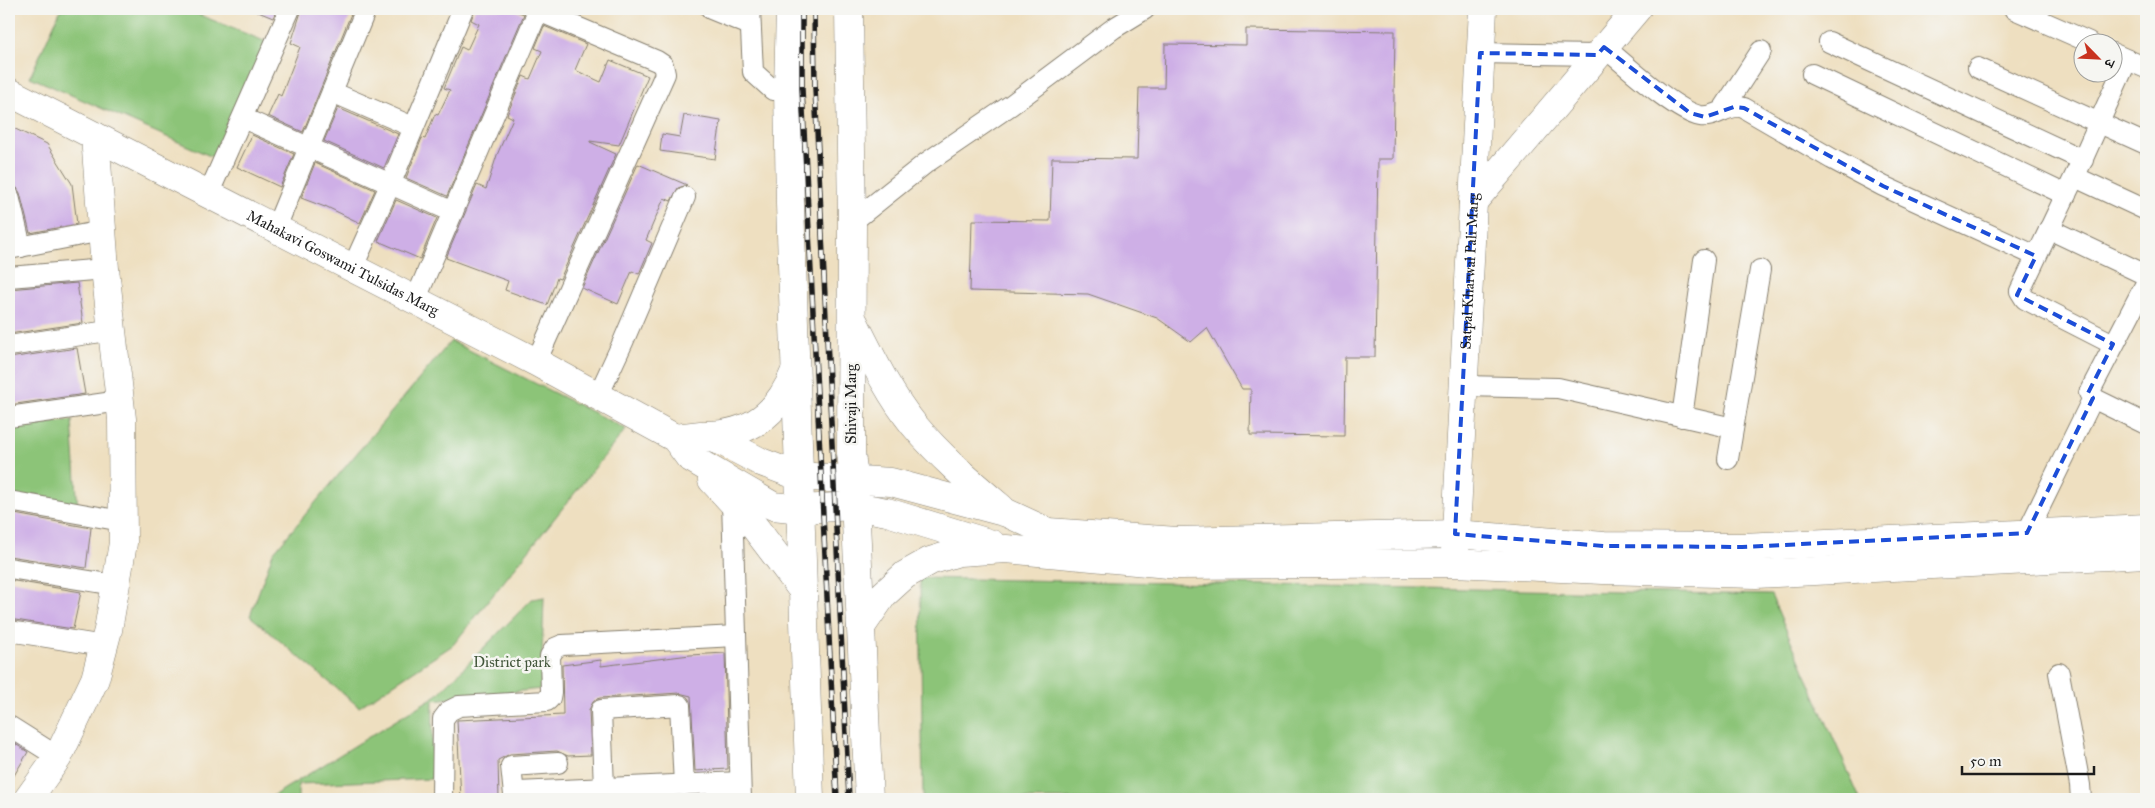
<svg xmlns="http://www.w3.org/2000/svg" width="2155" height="808" font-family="'IM FELL Great Primer','Noto Serif Devanagari',serif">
<rect width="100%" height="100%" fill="#f6f6f2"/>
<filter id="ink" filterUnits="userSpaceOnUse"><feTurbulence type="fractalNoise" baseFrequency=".02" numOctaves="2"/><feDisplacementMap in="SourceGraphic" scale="10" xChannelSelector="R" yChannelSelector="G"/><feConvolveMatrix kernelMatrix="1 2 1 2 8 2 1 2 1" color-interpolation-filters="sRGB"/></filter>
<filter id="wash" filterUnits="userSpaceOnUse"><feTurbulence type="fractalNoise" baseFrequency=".0096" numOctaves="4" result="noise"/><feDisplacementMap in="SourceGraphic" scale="20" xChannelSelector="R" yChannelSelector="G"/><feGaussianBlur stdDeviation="1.12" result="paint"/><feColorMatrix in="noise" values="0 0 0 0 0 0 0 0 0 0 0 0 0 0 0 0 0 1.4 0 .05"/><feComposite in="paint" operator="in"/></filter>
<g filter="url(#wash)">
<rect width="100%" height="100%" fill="#eedfc0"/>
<g fill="#8cc478" stroke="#54704a">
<polygon points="61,9 185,9 274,45 224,162 30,77"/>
<polygon points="451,341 626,429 453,645 359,707 250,616 273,553"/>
<polygon points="72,420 78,511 9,500 9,428"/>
<polygon points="920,578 1771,595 1860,799 923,799"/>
<polygon points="544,597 541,689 433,700 432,779 298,784 298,799 268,799 437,695 532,599"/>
</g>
<g id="blocks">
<g fill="#ceafe6">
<polygon points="251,9 277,9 273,18"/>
<polygon points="302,9 353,9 303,132 268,116 278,94 281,96 300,47 291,43"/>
<polygon points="475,9 511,9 524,14 447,196 406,178 422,138 425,139 435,114 438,115 450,90 444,88 461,47 467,50 479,24 471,20"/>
<polygon points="544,26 586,44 575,70 601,82 610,60 648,76 619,145 590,141 590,142 616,154 560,279 557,278 547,305 505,290 508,281 446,258 477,185 486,189 497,155 513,118 507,115 523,76 530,79 542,51 535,48"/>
<polygon points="1246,29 1395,31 1393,159 1378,159 1375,357 1345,357 1344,436 1250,435 1251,389 1242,389 1207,328 1191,342 1157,318 1088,294 970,291 972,220 1050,221 1052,158 1137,159 1139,88 1164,88 1165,44 1246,45"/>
<polygon points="338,108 398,134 384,168 324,141"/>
<polygon points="684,115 721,121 715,159 660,151 662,134 680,137"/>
<polygon points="9,126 47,144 72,184 77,224 30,233 20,193 17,188 9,184"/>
<polygon points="252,135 294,154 280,187 237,167"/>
<polygon points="315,163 375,190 360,223 325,206 325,207 301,198"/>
<polygon points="638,164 687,185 678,188 671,201 664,198 646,240 652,243 639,274 632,271 618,304 582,288"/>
<polygon points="396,200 437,218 420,259 378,241"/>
<polygon points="77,283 83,323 9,334 9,289"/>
<polygon points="77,348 85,394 9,405 9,358"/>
<polygon points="9,513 91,528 86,568 9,556"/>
<polygon points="9,580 81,592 73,629 9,619"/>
<polygon points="725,653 728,769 695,771 691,696 679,693 600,698 594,700 589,710 591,755 568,756 557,751 510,754 498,760 499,799 461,799 457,720 563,715 562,665 601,660 601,666 690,655"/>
<polygon points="9,740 28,752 9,784"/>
</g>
</g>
</g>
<g filter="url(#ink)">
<use href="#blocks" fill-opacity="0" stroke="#857e6e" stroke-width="1"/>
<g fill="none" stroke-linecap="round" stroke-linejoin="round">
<g stroke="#857e6e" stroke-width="22">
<g id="street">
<polyline points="534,9 657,61 663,65 665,74 536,362"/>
<polyline points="711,9 750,25"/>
<polyline points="750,9 753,72 773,90 788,89"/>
<polyline points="2014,9 2089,42"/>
<polyline points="1829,42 2083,160"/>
<path d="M1604,47C1626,65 1675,111 1700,116C1716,119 1729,102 1744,108L1832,159L1883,186L2036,256"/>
<polyline points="1480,53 1597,55"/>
<polyline points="2112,53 2146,68"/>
<polyline points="1978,68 2146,144"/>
<polyline points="1812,74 2066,195"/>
<polyline points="332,92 413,127"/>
<polyline points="1722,111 1761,51"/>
<polyline points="243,118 453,212"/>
<polyline points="2075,177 2146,210"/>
<polyline points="208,195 290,9"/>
<polyline points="9,196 21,247"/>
<polyline points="852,222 926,163 1011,105 1114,28 1145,9"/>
<polyline points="2049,229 2146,275"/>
<polyline points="275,230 366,9"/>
<polyline points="9,249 102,231"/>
<polyline points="352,269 390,185 463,9"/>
<polyline points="9,277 105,269"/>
<polyline points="2146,283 2089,393 2097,400 2146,424"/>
<polyline points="415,301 538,11"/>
<polyline points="2113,344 2025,299 2020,291 2080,165 2127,60"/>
<polyline points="9,346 114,330"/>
<polyline points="1463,386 1558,388 1733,428"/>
<polyline points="598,396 623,342 685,197"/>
<polyline points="9,417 120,401"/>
<polyline points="1682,417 1704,260"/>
<polyline points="1728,459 1760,270"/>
<polyline points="9,501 122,521"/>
<polyline points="732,502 741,799"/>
<polyline points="2027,533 2093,398"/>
<polyline points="9,568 115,585"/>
<polyline points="9,631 104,646"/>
<polyline points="2059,673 2080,785 2081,799"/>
<polyline points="9,726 58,757"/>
<polyline points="604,788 601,710 680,705 684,785"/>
<polyline points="514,795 511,766 558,763"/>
<polyline points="442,799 443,719 449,711 459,706 547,701 550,698 551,692 550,656 555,648 562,645 736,636"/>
<polyline points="514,799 514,794 518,792 740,782"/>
</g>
</g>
<g stroke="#857e6e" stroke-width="29">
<g id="secondary">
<polyline points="790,9 788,89 790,204 810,799"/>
<polyline points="849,9 852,222 851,453 854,479 869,799"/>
<path id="s1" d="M9,92L536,362L675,438L689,457L773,506L801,509L854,506L887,512L992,544"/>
<polyline points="1473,202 1637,9"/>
<path d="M854,322C872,358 889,394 914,425C940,456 970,482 1001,508"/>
<path d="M705,435C751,435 779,413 795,371"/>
<polyline points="675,438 701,435 723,442 761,462 798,476 891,482 1007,513 1048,532 1177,541 1455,534 1604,546 1742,547 2146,528"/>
<polyline points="712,480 750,521 803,591"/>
<path id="s2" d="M1455,552L1483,9"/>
<polyline points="861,627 883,595 905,575 930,561 959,552 1006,549 1179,565 1454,563 1603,570 1756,574 2146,554"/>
<polyline points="28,799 58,757 95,679 108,630 123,543 122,419 105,269 95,136"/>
</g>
</g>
<use href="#street" stroke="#fff" stroke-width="20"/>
<use href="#secondary" stroke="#fff" stroke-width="28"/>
<g stroke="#1c1c1c" stroke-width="5.5">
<g id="rail">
<polyline points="802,9 802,89 837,799"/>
<polyline points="814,9 815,88 849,799"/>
</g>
</g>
<use href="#rail" stroke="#f6f6f2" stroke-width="4" stroke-dasharray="11" stroke-linecap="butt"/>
</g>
</g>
<path fill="none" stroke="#1d4ed8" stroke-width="4" stroke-dasharray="10 6" stroke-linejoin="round" d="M1604,47L1690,113L1705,117L1734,107L1744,108L1883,186L2036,256L2017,295L2113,344L2088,393L2093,398L2027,533L1742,547L1604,546L1455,534L1480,53L1597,55Z"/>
<g text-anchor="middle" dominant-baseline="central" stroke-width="5" stroke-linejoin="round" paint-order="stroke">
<g font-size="15" fill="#1c1c1c" stroke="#f6f6f2">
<text stroke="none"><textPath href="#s1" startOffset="375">Mahakavi Goswami Tulsidas Marg</textPath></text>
<text stroke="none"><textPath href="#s2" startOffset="281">Satpal Kharwal Pali Marg</textPath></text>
<text transform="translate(851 404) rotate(-90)">Shivaji Marg</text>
</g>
<g font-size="15" fill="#43573c" stroke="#f6f6f2">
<text x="512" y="662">District park</text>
</g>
</g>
<rect width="2155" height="808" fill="none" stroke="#f6f6f2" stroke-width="30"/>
<g transform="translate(2098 58) rotate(114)"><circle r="24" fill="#f6f6f2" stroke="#9f9f9c"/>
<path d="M0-4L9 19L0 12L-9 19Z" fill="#c8321e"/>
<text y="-8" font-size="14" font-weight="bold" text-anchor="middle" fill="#1c1c1c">उ</text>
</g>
<path d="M1962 766v8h132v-8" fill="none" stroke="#1c1c1c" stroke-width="2.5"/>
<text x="1970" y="766" font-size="15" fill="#1c1c1c" stroke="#f6f6f2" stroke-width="4" paint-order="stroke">50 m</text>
</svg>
